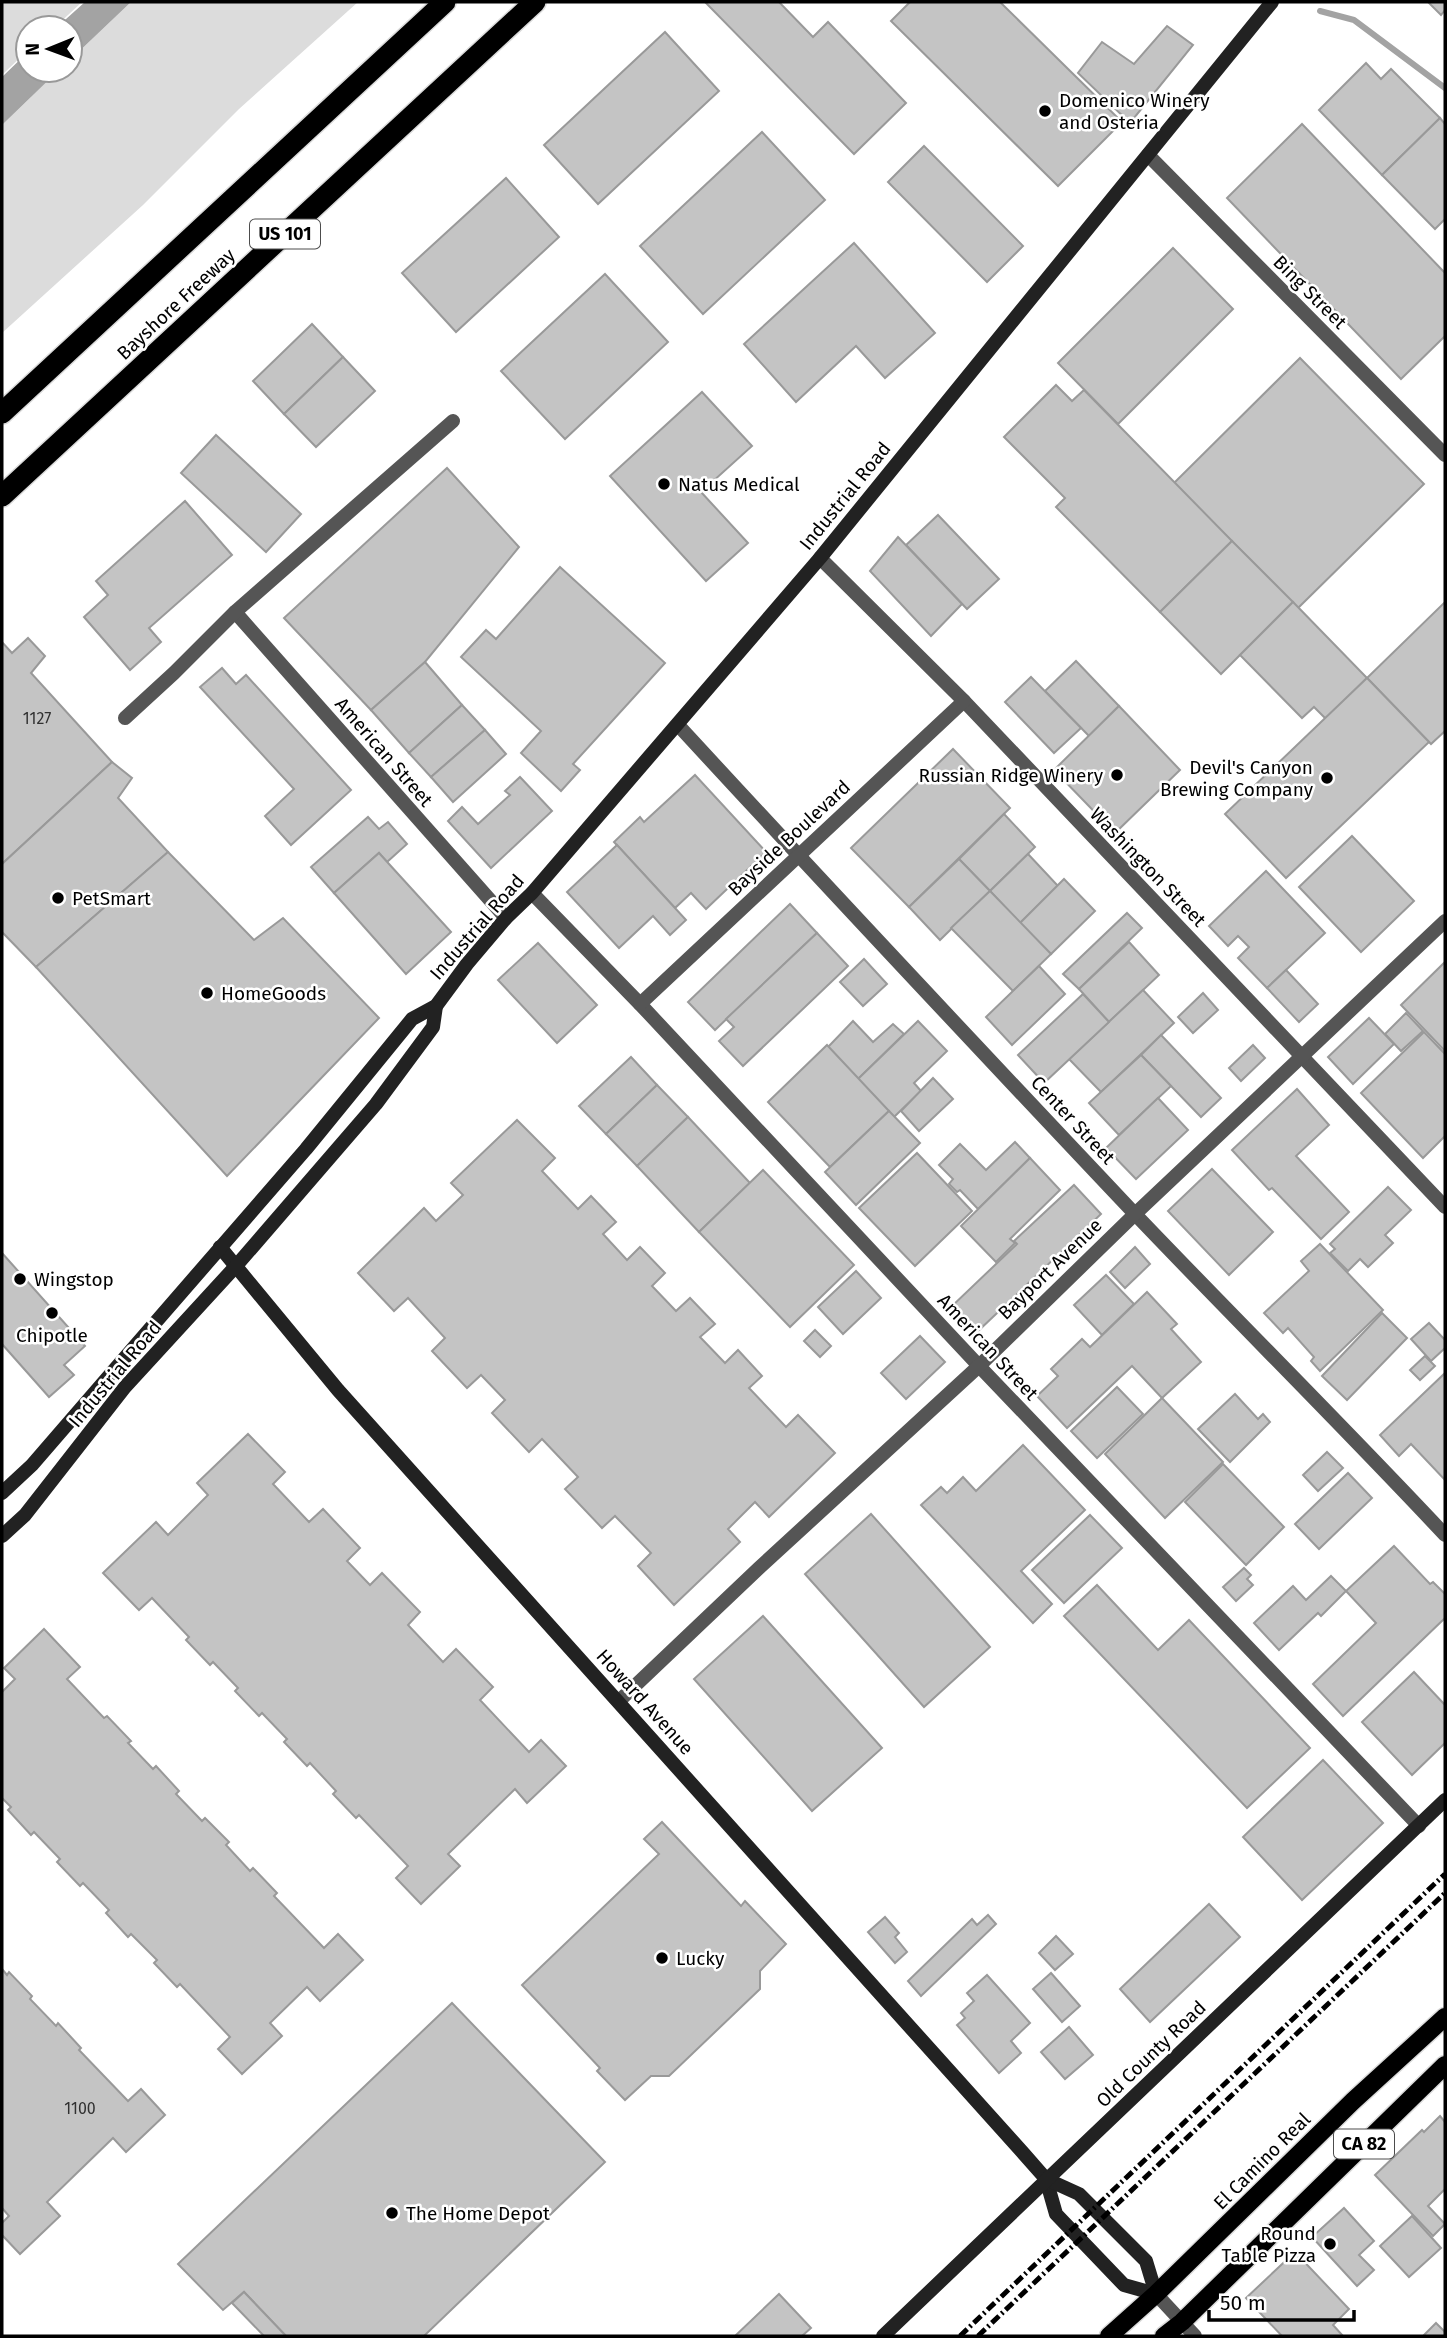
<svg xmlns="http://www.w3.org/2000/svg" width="1447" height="2338" font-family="'Fira Sans',sans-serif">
<rect width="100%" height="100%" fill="#fff"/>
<g fill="#dcdcdc">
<polygon points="2,2 82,2 54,28 28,28 28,50 2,75"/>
<polygon points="131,2 358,2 239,109 143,205 2,333 2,125 59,70 70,70 70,60"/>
</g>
<g fill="#a3a3a3">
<polygon points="85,2 131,2 70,60 70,28 56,28"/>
<polygon points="28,52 28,70 59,70 2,125 2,77"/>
</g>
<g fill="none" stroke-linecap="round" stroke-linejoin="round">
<polyline stroke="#a3a3a3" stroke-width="6" points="1320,11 1354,20 1445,88"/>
</g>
<g fill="#c4c4c4" stroke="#999" stroke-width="2">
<polygon points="705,2 779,2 813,37 828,22 906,103 854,154"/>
<polygon points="910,2 1000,2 1122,122 1058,186 891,21"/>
<polygon points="1428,2 1445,2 1445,10 1441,15"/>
<polygon points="1167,26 1193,45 1130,123 1078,73 1102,42 1134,64"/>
<polygon points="665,32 719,91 598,204 544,145"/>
<polygon points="1366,63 1381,79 1391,69 1440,118 1382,175 1319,110"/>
<polygon points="1440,118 1445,124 1445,219 1435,229 1382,175"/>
<polygon points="1302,124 1445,273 1445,336 1401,379 1227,198"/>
<polygon points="762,132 825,200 703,314 640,246"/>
<polygon points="924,146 1023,246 987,282 888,182"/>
<polygon points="506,178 559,237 456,332 402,273"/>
<polygon points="854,243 935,333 885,378 856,346 796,402 744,344"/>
<polygon points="1173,248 1233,309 1118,424 1058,363"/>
<polygon points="605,274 668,342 565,439 501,371"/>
<polygon points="312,324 343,357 284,414 253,381"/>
<polygon points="343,357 375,391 316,447 284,414"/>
<polygon points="1300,358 1424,484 1298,608 1174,483"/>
<polygon points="1056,385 1072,401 1084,390 1232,541 1160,612 1056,507 1065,498 1004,437"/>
<polygon points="702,392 752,446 701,492 748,543 706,581 610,476"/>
<polygon points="216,435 301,514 266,552 181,473"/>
<polygon points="447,468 519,547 425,662 371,710 284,618"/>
<polygon points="185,501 232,555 149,628 161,642 130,670 84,617 108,595 96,581"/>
<polygon points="938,515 999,579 967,609 906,545"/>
<polygon points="898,537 962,604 931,636 870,571"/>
<polygon points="1232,541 1293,602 1221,674 1160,612"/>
<polygon points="560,567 665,663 573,764 580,770 561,791 521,753 541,731 461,657 486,630 496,639"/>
<polygon points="1293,602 1367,678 1326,719 1314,707 1302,718 1240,655"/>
<polygon points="1445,602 1445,731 1431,744 1367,678"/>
<polygon points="28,638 45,656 31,673 112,762 2,864 2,642 12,653"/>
<polygon points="1076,661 1119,706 1089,736 1045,691"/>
<polygon points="425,662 462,705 409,753 371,710"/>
<polygon points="222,668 236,684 246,675 351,790 291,845 265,816 294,789 200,687"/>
<polygon points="1031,677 1081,728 1054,753 1005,702"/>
<polygon points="1367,678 1429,742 1286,878 1225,814"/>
<polygon points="462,705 485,730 431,777 409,753"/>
<polygon points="1119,706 1180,770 1115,833 1054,770"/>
<polygon points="485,730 506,754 453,802 431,777"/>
<polygon points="953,749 1010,808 909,907 851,848"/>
<polygon points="112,762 132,778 118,798 168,852 36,967 2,932 2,864"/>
<polygon points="695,775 766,852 706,909 691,893 675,908 614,842 640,817 644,822"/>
<polygon points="520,777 552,811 491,868 448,821 462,807 478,824 510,795 505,791"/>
<polygon points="1004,814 1035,847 990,891 959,859"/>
<polygon points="368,817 379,829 388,822 407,844 387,862 379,853 334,893 311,867"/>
<polygon points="1352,836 1414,901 1361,952 1299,887"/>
<polygon points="617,845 686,920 670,935 653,916 619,948 567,892"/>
<polygon points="168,852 254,940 283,918 379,1018 227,1176 36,967"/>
<polygon points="379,853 451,932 406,974 334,893"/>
<polygon points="1028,854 1058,886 1020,923 990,891"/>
<polygon points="959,859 990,891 940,940 909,907"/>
<polygon points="1266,871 1325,933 1267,988 1238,958 1249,947 1238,936 1228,946 1209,926"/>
<polygon points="1064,879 1095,911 1051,954 1020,923"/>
<polygon points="990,891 1051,954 1013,991 951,928"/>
<polygon points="790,904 817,933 715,1030 688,1002"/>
<polygon points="1127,913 1142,928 1079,989 1063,974"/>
<polygon points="817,933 848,966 743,1066 719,1041 734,1027 726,1019"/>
<polygon points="1129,942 1159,975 1109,1022 1079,989"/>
<polygon points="538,943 597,1005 557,1043 498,980"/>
<polygon points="864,959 887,984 863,1006 840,982"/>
<polygon points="1445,962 1445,1051 1401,1005"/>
<polygon points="1039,966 1065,994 1012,1045 986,1017"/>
<polygon points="1286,970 1318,1004 1299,1022 1267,988"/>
<polygon points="1143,990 1174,1023 1101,1092 1069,1059"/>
<polygon points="1203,993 1218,1010 1193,1033 1178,1017"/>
<polygon points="1083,994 1109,1022 1044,1083 1018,1055"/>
<polygon points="1406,1013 1423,1031 1401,1051 1385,1034"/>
<polygon points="1369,1018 1394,1044 1353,1084 1328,1057"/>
<polygon points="853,1021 873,1042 893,1024 904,1034 858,1079 828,1047"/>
<polygon points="918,1021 947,1051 914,1083 921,1091 894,1117 858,1079"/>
<polygon points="1424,1032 1445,1054 1445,1136 1423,1158 1361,1093"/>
<polygon points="1161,1035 1221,1098 1201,1117 1141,1055"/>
<polygon points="827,1045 889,1111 830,1167 768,1102"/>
<polygon points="1253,1045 1265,1058 1241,1081 1229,1068"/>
<polygon points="1141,1055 1171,1086 1119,1135 1089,1103"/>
<polygon points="631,1057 657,1085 606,1134 579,1106"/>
<polygon points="933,1078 953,1099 919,1131 901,1111"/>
<polygon points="657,1085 688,1117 637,1166 606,1134"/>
<polygon points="1297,1089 1329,1125 1296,1156 1349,1212 1321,1239 1272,1188 1269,1190 1232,1150"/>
<polygon points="1158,1098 1188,1130 1136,1179 1106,1148"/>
<polygon points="889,1111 920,1143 856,1205 825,1172"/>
<polygon points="688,1117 750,1183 699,1232 637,1166"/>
<polygon points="517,1120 555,1158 542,1171 578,1209 591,1196 616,1222 603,1234 627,1260 640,1247 665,1273 652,1286 676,1311 690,1298 715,1324 700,1337 725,1363 738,1350 762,1376 749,1388 786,1427 798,1415 835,1453 769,1517 755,1502 728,1529 740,1542 674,1605 638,1566 651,1553 615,1516 602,1528 565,1489 578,1477 542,1439 529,1452 492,1413 505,1400 481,1375 467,1388 432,1351 445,1338 408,1298 394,1311 358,1273 424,1208 436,1221 463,1195 451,1183"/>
<polygon points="1015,1142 1030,1158 978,1209 960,1190 957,1192 949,1184 953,1179 939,1165 960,1144 986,1170"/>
<polygon points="917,1153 972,1211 915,1266 859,1208"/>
<polygon points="1030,1158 1060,1190 1010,1239 1015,1243 996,1262 961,1226"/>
<polygon points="1212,1169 1273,1232 1229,1275 1168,1211"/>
<polygon points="763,1170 854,1265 790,1327 699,1232"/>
<polygon points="1074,1185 1101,1214 976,1333 951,1307 1017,1244 1014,1241"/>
<polygon points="1388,1187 1411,1210 1385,1235 1393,1243 1368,1267 1360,1259 1348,1271 1330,1253 1335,1249 1330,1244"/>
<polygon points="1320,1244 1383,1310 1320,1371 1311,1361 1314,1357 1288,1328 1283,1333 1264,1313 1309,1271 1301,1261"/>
<polygon points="1135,1247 1150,1264 1125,1288 1110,1272"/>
<polygon points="2,1253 85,1346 64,1365 74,1375 49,1397 2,1344"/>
<polygon points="856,1271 881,1298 843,1334 818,1307"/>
<polygon points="1106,1275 1134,1304 1102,1335 1074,1305"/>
<polygon points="1147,1292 1177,1324 1171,1329 1201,1362 1162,1398 1132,1366 1067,1428 1037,1396 1058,1376 1051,1369 1082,1339 1090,1347"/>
<polygon points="1382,1313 1407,1338 1347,1400 1322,1376"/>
<polygon points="1429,1323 1445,1340 1445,1348 1431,1361 1411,1339"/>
<polygon points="815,1330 831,1346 820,1357 804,1341"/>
<polygon points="920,1336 945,1362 906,1399 881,1373"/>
<polygon points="1425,1356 1435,1366 1420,1380 1410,1370"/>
<polygon points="1444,1374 1445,1375 1445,1480 1411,1444 1399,1456 1380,1435"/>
<polygon points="1117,1387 1143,1414 1097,1458 1071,1431"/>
<polygon points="1235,1394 1258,1419 1263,1414 1270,1422 1230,1462 1198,1429"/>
<polygon points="1162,1398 1223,1462 1165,1518 1105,1454"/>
<polygon points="248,1434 285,1472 273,1484 309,1522 323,1509 360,1548 347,1561 370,1585 382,1573 420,1612 408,1625 443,1662 456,1649 493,1687 480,1700 529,1752 541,1740 566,1766 527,1803 515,1789 448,1854 460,1866 421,1904 396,1878 408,1866 359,1815 356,1818 333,1794 336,1791 310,1763 307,1766 284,1742 287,1739 262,1713 259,1716 235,1691 238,1688 213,1662 210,1665 186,1640 189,1637 152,1598 139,1610 103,1573 156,1522 168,1535 208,1495 197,1483"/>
<polygon points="1023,1445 1085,1510 1021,1571 1052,1604 1033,1623 921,1505 941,1487 947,1493 963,1477 976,1491"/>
<polygon points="1327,1452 1343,1468 1318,1491 1303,1475"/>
<polygon points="1223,1464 1284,1527 1246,1565 1185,1502"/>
<polygon points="1348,1473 1372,1498 1319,1549 1295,1524"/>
<polygon points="871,1514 990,1647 924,1707 805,1574"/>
<polygon points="1090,1515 1122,1548 1064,1603 1032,1570"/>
<polygon points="1394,1546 1430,1584 1433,1582 1445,1594 1445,1618 1343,1716 1313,1684 1376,1623 1346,1591"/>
<polygon points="1244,1568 1251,1575 1247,1579 1253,1585 1236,1601 1223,1587"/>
<polygon points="1331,1576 1346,1591 1321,1616 1318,1613 1279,1650 1254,1623 1293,1586 1306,1600"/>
<polygon points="1097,1585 1158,1650 1189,1620 1310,1748 1247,1808 1064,1616"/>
<polygon points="763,1616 882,1748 812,1811 694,1679"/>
<polygon points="44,1629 80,1667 67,1679 104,1718 107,1716 131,1741 128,1743 153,1769 156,1766 179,1791 176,1794 202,1821 205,1818 229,1842 226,1845 250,1871 253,1868 277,1893 274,1896 324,1948 338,1934 363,1960 320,2001 307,1987 270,2023 282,2036 242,2074 218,2049 230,2037 180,1984 177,1987 154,1963 157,1960 131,1934 128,1937 106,1913 109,1910 83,1883 80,1886 57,1862 60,1859 34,1832 31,1835 8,1810 11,1807 2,1798 2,1692 15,1679 4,1668"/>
<polygon points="1414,1672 1445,1705 1445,1743 1412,1775 1362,1722"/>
<polygon points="1323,1760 1383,1823 1302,1900 1243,1837"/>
<polygon points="662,1822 741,1906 745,1901 786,1944 760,1971 760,1989 669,2076 651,2076 625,2100 597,2071 600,2068 522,1985 659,1854 644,1839"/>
<polygon points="1209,1904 1240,1937 1150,2022 1120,1989"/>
<polygon points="988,1915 996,1924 921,1996 908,1981 972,1919 977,1925"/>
<polygon points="885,1917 899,1933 895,1937 907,1952 895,1963 868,1932"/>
<polygon points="1056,1936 1073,1954 1055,1970 1039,1953"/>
<polygon points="2,1969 7,1975 9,1972 32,1996 30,1999 56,2026 58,2023 81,2048 79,2050 128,2101 141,2089 165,2115 126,2152 113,2138 47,2202 60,2216 20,2254 2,2235 2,2223 9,2216 2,2208"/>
<polygon points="1051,1973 1080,2006 1062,2022 1033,1989"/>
<polygon points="987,1975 1030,2023 1011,2041 1021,2053 999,2073 957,2025 965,2018 961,2013 974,2001 967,1993"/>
<polygon points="452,2003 605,2162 424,2336 286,2336 244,2292 223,2310 178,2264"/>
<polygon points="1069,2027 1093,2055 1065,2079 1041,2052"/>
<polygon points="1440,2116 1445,2122 1445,2189 1428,2206 1445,2224 1433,2236 1375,2175 1422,2130 1424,2132"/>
<polygon points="1344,2208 1374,2241 1359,2255 1374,2270 1357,2286 1312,2237"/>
<polygon points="1412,2216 1441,2248 1409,2277 1380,2246"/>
<polygon points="1295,2252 1349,2309 1333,2325 1343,2336 1282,2336 1246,2298"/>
<polygon points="244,2292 286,2336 264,2336 232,2303"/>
<polygon points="779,2294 811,2328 802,2336 735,2336"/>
<polygon points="1436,2323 1445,2332 1445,2336 1423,2336"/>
</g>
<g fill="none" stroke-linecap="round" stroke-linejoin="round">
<g stroke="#dbdbdb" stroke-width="21">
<g id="primary">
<polyline points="1109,2336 1156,2294 1353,2101 1445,2017"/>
<polyline points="1164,2336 1182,2322 1445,2065"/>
</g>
</g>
<g stroke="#dbdbdb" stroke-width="24">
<g id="highway">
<polyline points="2,413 445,2"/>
<polyline points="2,496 535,2"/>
</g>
</g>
<g stroke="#555" stroke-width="14">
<polyline points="1148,155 1445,455"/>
<polyline points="820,558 964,701 1445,1207"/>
<polyline points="235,612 506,918"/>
<polyline points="125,718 174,673 235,612 453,421"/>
<path d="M678,725C829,889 981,1051 1134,1213C1237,1321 1343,1426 1445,1535"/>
<polyline points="532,893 640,1004 979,1366 1419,1826"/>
<polyline points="640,1004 964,701"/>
<polyline points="619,1701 759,1568 979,1366 1135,1214 1445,921"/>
<polyline points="1156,2294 1195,2336"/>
</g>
<g stroke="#222" stroke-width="14">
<polyline points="220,1247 338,1390 1024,2154 1046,2179 1056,2214 1124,2285 1156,2294"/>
<polyline points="2,1493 32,1465 115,1369 306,1149 412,1019 436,1006 467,964 506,918 532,893 820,558 1272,2"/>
<polyline points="2,1536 25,1515 125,1387 236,1266 376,1104 433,1027 436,1006"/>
<polyline points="1046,2179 1079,2194 1146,2261 1156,2294"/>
<polyline points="883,2336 1445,1800"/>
</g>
<use href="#primary" stroke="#000" stroke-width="18"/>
<use href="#highway" stroke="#000" stroke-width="21"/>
<g stroke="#000" stroke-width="5" stroke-dasharray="10 3.5 2 3.5" stroke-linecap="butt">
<polyline points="960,2336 1445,1874"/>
<polyline points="978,2336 1445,1893"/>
</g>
</g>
<g fill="#000" stroke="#fff" stroke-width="2.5">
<circle cx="1045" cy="111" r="7"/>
<circle cx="664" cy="484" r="7"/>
<circle cx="1117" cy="775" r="7"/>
<circle cx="1327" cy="778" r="7"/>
<circle cx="58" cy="898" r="7"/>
<circle cx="207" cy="993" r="7"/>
<circle cx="20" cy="1279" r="7"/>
<circle cx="52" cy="1313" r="7"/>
<circle cx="662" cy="1958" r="7"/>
<circle cx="392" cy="2213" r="7"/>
<circle cx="1330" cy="2244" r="7"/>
</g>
<g text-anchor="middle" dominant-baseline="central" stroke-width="5" stroke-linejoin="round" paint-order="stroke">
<g font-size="16" fill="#313131">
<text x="37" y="718">1127</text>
<text x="80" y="2108">1100</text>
</g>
<g fill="#fff" stroke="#4c4c4c" stroke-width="2">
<rect x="250" y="219.5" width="70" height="29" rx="5"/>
<rect x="1334" y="2129.5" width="60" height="29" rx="5"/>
</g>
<g font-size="18" font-weight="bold" fill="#000">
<text x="285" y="234">US 101</text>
<text x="1364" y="2144">CA 82</text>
</g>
<g font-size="19" fill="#000" stroke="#fff" text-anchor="start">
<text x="1059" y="100">Domenico Winery<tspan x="1059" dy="22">and Osteria</tspan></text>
<text x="678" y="484">Natus Medical</text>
<text x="1313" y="767" text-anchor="end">Devil's Canyon<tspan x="1313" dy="22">Brewing Company</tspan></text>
<text x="1103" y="775" text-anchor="end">Russian Ridge Winery</text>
<text x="72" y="898">PetSmart</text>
<text x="221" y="993">HomeGoods</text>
<text x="34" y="1279">Wingstop</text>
<text x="52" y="1335" text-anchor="middle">Chipotle</text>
<text x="676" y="1958">Lucky</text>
<text x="406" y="2213">The Home Depot</text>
<text x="1316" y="2233" text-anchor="end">Round<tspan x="1316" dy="22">Table Pizza</tspan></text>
</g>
<g font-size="19" fill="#000" stroke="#fff">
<text transform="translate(1310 292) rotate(45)">Bing Street</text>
<text transform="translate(176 304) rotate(-43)">Bayshore Freeway</text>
<text transform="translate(845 496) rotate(-51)">Industrial Road</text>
<text transform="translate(384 752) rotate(49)">American Street</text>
<text transform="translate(789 838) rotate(-43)">Bayside Boulevard</text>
<text transform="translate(1148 867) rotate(46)">Washington Street</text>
<text transform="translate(477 927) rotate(-49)">Industrial Road</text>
<text transform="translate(1073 1120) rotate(47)">Center Street</text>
<text transform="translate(1050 1269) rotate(-44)">Bayport Avenue</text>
<text transform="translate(988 1347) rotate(47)">American Street</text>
<text transform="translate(115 1374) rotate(-50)">Industrial Road</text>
<text transform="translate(645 1702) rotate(48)">Howard Avenue</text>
<text transform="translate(1151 2054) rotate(-44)">Old County Road</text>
<text transform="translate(1262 2161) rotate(-45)">El Camino Real</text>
</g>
</g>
<rect width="1447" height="2338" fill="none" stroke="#000000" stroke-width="7"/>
<g transform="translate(49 49) rotate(269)"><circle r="33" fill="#ffffff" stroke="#999999" stroke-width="2"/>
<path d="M0-5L12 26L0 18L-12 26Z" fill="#000000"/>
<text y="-10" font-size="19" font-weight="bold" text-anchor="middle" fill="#000000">N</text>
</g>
<path d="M1209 2310v10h145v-10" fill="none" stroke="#000000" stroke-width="3.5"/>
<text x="1220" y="2310" font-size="21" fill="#000000" stroke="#ffffff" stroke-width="5" paint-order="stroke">50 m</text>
</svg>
